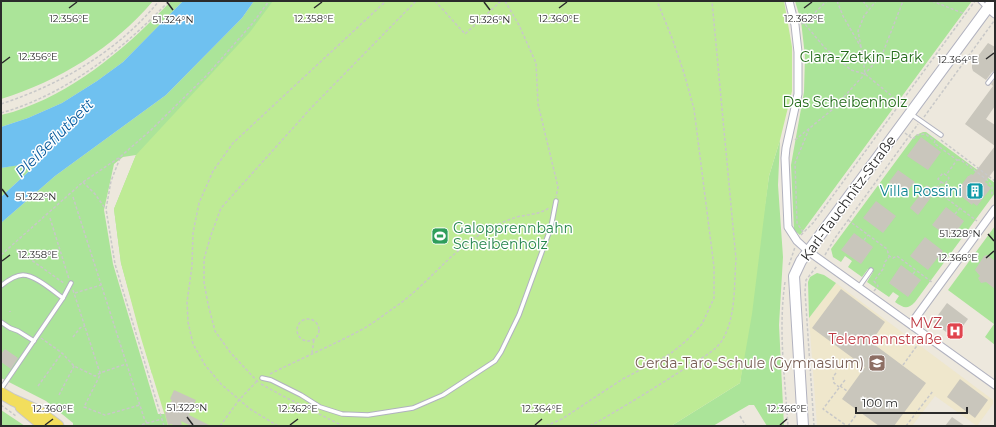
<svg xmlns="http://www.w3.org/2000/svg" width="996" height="427" font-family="Montserrat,sans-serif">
<rect width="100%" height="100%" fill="#ede8dd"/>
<polygon fill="#efe7cc" points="836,283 993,400 993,404 977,426 935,396 912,426 817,426 809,318"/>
<g fill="#abe499">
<path d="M1,1H153C113,48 59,81 1,99Z"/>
<path d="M171,1H183L123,62L97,81L62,103L28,118L1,127V115C9,113 17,111 24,108C81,87 130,44 171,1Z"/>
<polygon points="254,1 306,1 152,374 121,263 114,209 136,155 123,157 114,164 104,210 113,264 158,414 165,414 168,426 73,426 73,423 46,401 1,378 1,223 55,176 166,95 242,18"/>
<polygon points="795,1 972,1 800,235 794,230 791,165 804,92 805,56 801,21"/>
<path d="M923,132H926L995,183V193L915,302C907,310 904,308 895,302L899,296L893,292L889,297L867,282L873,272L868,269L862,277L848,267L852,261L845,256L841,262L833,257L831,249L913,138L916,135Z"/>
<polygon points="780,140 778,185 783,257 779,325 784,426 767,426 754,405 749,405 713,426 671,426 740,383 769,176"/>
<polygon points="40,161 1,197 1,168"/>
<polygon points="995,226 995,345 985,337 994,324 948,290"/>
<polygon points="817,273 824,275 836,283 809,318 808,282 810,277"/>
<polygon points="1,410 25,426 1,426"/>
</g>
<polygon fill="#beeb95" points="273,1 784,1 792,47 792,91 780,140 769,176 752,314 740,383 671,426 168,426 141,338 121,263 114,209 136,155 250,32"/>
<polygon fill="#6fc1f0" points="183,1 254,1 242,18 166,95 55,176 1,223 1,197 39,162 1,168 1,127 28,118 62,103 97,81 123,62"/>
<g fill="#c9c6bc">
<polygon points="988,43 995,47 993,52 995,54 995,71 992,72 986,80 973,71 972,68 972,64"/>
<polygon points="995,79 995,106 986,119 995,125 995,169 985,182 988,184 987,185 991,188 977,206 973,203 972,205 961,196 962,195 957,192 960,188 959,188 968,176 969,176 971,174 973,175 995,146 965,124 993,86 991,84"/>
<polygon points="921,137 941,152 928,170 907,156"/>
<polygon points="898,170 915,182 906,193 901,189 899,191 889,182"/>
<polygon points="927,185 935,192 918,215 910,208"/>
<polygon points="876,201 896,216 883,233 863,218"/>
<polygon points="946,207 964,221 951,239 932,225"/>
<polygon points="854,233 873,247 861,264 841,250"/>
<polygon points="925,237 943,251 928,270 910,256"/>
<polygon points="987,255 995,261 995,289 986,282 981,283 978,278 980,276 975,270 984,256"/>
<polygon points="901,265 921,280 908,297 889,283"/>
<polygon points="841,289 885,322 871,342 926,383 894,426 879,426 842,399 865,367 812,328"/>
<polygon points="947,303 968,319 954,338 933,322"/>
<polygon points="5,349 18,358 11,369 1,362 1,354"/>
<polygon points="960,379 988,400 975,418 947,397"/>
<polygon points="174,390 196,400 189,415 211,426 191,426 181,421 182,426 173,426 172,424 168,425 165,413 172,400 170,399"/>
<polygon points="952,417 965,426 945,426"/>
</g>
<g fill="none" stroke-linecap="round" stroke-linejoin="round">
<g stroke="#b1b2bf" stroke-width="5.5">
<g id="lane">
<polyline points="980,1 986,7"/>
<polyline points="988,83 995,74"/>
<polyline points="911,114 941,135"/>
<path d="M1,286C7,281 15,275 23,275C35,275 53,291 63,298"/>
<polyline points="859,287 871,270"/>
<polyline points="1,322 10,328 18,331 34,341"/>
<polyline points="262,378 271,380 301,395 320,407 342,414 368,415 413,408 443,395 495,361 501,352 519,315 551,227 556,201"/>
<polyline points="1,389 63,298 71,283"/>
</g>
</g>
<g stroke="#b1b2bf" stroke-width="9">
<g id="street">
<polyline points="789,1 795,25 798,52 798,94 786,148 785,158 788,227 797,241 808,251 995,385"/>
<polyline points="988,8 995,14"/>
<polyline points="911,324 995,209"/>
</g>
</g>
<g stroke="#b1b2bf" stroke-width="12">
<polyline id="secondary" points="803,426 794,276 801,261 993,1"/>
</g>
<g stroke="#c8c8c8" stroke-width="13">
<g id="primary">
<polyline points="1,393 13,400 38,411 58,426"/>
<polyline points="21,407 44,426"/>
</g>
</g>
<g stroke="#c8c8c8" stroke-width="1.5" stroke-dasharray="3 2" stroke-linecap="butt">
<polyline points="435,1 465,34 501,1"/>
<polyline points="505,1 519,25 536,63 538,104 558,187 556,197"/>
<polyline points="837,1 843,16 862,49 865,74"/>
<polyline points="863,1 869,9"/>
<polyline points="932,1 965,14"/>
<polyline points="804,23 827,1"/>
<polyline points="801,24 804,23 825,48 851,70 865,74 904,106"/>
<polyline points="861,47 858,31 864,16 876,1"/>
<path d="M1,104C62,84 118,51 159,1"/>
<path d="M1,113C67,94 122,50 169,1"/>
<polyline points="924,117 994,21"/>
<polyline points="905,133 913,139 917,135 925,134 935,141 934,143 957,160 946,175 943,173 938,179 941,182 937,188 939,190 938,192 977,221"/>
<polyline points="795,140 833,109 882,55 903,1"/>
<polyline points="941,140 995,181"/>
<polyline points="120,158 111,181 106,209 115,264 164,426"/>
<polyline points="957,160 961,160 986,179 992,186 992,194 995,196"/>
<polyline points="83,182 95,194 105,208"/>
<polyline points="941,182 945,184 949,178 946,175"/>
<polyline points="73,197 144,418 147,423"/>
<polyline points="955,214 960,208"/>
<polyline points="50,218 69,279"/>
<polyline points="848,220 887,249 889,256 893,258 897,256 933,283"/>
<polyline points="803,232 797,223 795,163 809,129"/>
<polyline points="801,235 813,223 975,1"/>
<polyline points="864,240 868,235"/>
<polyline points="16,249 65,284"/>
<polyline points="1,255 83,182 120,157 151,130 207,75 252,24 269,1"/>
<polyline points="825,255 835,238 918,124"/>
<polyline points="789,265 795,247"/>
<polyline points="913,274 916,270"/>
<path d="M785,282C778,330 785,378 788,426"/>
<polyline points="73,290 100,373 100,375 84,407 105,415 140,405"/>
<polyline points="874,291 878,286 874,281 883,269 885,262 889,257"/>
<polyline points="75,293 101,285"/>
<polyline points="10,312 10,311"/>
<circle cx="308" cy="330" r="11"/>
<polyline points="73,337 80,328 85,326"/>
<polyline points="41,338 62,353 74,366 95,376 100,373 126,364"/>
<polyline points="312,353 314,339"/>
<polyline points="903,365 921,340"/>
<polyline points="836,373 833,377 834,383 839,387"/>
<path d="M270,374C300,359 331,346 361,330C374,323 386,313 398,305C427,284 449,254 479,235C490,228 504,221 517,217C529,214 538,215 549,208"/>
<polyline points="845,380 823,409 847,426"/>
<polyline points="258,382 230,352 215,331 208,304 204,282 204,259 211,235 221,208 311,108 416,1"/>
<polyline points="261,384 283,396 343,426"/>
<polyline points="38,386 62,353"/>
<polyline points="840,386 847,391"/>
<polyline points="59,395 74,366"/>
<polyline points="1,405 16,416"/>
<polyline points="740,416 746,426"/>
<polyline points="137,426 162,419"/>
<polyline points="220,426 239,400 258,380"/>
<polyline points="278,426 250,409 221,384 205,365 193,344 188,322 187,302 192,266 193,233 199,203 213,171 233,143 386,1"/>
<polyline points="546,426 562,419 621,380 670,354 686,341 702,324 714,298 714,267 694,109 684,73 672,38 657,1"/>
<path d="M590,426C622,408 653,389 684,369C697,360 717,352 724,337C736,314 734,284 736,259L712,1"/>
<polyline points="814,426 805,291 806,280 817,266"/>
<polyline points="848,426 859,411"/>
<polyline points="906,426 933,391"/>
</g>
<use href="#lane" stroke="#fff" stroke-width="3.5"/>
<use href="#street" stroke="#fff" stroke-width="7"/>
<use href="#secondary" stroke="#fff" stroke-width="10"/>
<use href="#primary" stroke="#f2de5d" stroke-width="11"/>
</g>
<path fill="none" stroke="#2b2b2b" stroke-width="1.5" d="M167,2L173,10M484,2L490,10M69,8L77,2M314,8L322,2M559,8L567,2M804,8L812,2M986,59L994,53M2,63L10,57M2,189L8,197M988,234L994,241M986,258L994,251M2,261L10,255M187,417L193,425M45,425L53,419M290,425L298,419M535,425L542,419M780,425L787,419"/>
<defs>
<g id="building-square" transform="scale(0.9)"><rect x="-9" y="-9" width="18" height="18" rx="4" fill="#0f9aa8" stroke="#fff"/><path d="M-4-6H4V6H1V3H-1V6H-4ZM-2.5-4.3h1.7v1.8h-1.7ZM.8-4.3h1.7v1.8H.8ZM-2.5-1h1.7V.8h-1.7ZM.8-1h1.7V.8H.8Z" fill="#fff"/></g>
<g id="stadium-square" transform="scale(0.9)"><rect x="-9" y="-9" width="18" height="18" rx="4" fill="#2e9e5b" stroke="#fff"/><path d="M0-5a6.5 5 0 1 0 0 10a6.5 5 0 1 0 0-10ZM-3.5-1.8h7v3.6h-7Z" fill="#fff"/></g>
<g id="hospital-square" transform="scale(0.9)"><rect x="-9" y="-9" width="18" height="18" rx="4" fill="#e0444e" stroke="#fff"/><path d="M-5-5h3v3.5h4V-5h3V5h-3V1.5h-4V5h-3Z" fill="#fff"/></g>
<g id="school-square" transform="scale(0.9)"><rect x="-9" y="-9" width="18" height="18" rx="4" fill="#8d6e63" stroke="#fff"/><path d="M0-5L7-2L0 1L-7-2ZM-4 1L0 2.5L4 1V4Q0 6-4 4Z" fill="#fff"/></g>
</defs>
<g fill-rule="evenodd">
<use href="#building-square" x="975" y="191"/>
<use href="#stadium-square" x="440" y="236"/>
<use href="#hospital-square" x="955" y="331"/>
<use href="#school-square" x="877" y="363"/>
</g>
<g text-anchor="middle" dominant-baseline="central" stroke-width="3" stroke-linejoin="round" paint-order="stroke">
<g font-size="14" fill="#226a19" stroke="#fff">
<text x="861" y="57">Clara-Zetkin-Park</text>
<text x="845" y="102">Das Scheibenholz</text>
</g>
<g font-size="14" fill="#0d838f" stroke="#fff" text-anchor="end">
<text x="962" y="191">Villa Rossini</text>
</g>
<g font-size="14" fill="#2b2b2b" stroke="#fff">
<text transform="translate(848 198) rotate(-54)">Karl-Tauchnitz-Straße</text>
</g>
<g font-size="14" fill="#27864d" stroke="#fff" text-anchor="start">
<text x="453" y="228">Galopprennbahn<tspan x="453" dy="16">Scheibenholz</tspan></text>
</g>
<g font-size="14" fill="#be3a42" stroke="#fff" text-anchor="end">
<text x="942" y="323">MVZ<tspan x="942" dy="16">Telemannstraße</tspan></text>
</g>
<g font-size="14" fill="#785e54" stroke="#fff" text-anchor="end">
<text x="864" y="363">Gerda-Taro-Schule (Gymnasium)</text>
</g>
<g font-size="15" font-style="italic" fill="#0c5d9e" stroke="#fff">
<text transform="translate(54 138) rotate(-45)">Pleißeflutbett</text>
</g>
</g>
<g font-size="10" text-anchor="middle" fill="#2b2b2b" stroke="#fff" stroke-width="3" stroke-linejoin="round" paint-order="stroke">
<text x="69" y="22">12.356°E</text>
<text x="314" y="22">12.358°E</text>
<text x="559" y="22">12.360°E</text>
<text x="804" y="22">12.362°E</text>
<text x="173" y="23">51.324°N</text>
<text x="490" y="23">51.326°N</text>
<text x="38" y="60">12.356°E</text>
<text x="958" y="63">12.364°E</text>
<text x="36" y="200">51.322°N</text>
<text x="960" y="237">51.328°N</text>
<text x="38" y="258">12.358°E</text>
<text x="958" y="261">12.366°E</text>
<text x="187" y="411">51.322°N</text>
<text x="53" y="412">12.360°E</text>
<text x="298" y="412">12.362°E</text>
<text x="542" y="412">12.364°E</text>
<text x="787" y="412">12.366°E</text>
</g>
<rect width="996" height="427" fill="none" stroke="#2b2b2b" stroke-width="4"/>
<path d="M856 407v6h111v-6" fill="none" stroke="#2b2b2b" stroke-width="2"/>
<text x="862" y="407" font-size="12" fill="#2b2b2b" stroke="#ffffff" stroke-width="3" paint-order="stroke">100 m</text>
</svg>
